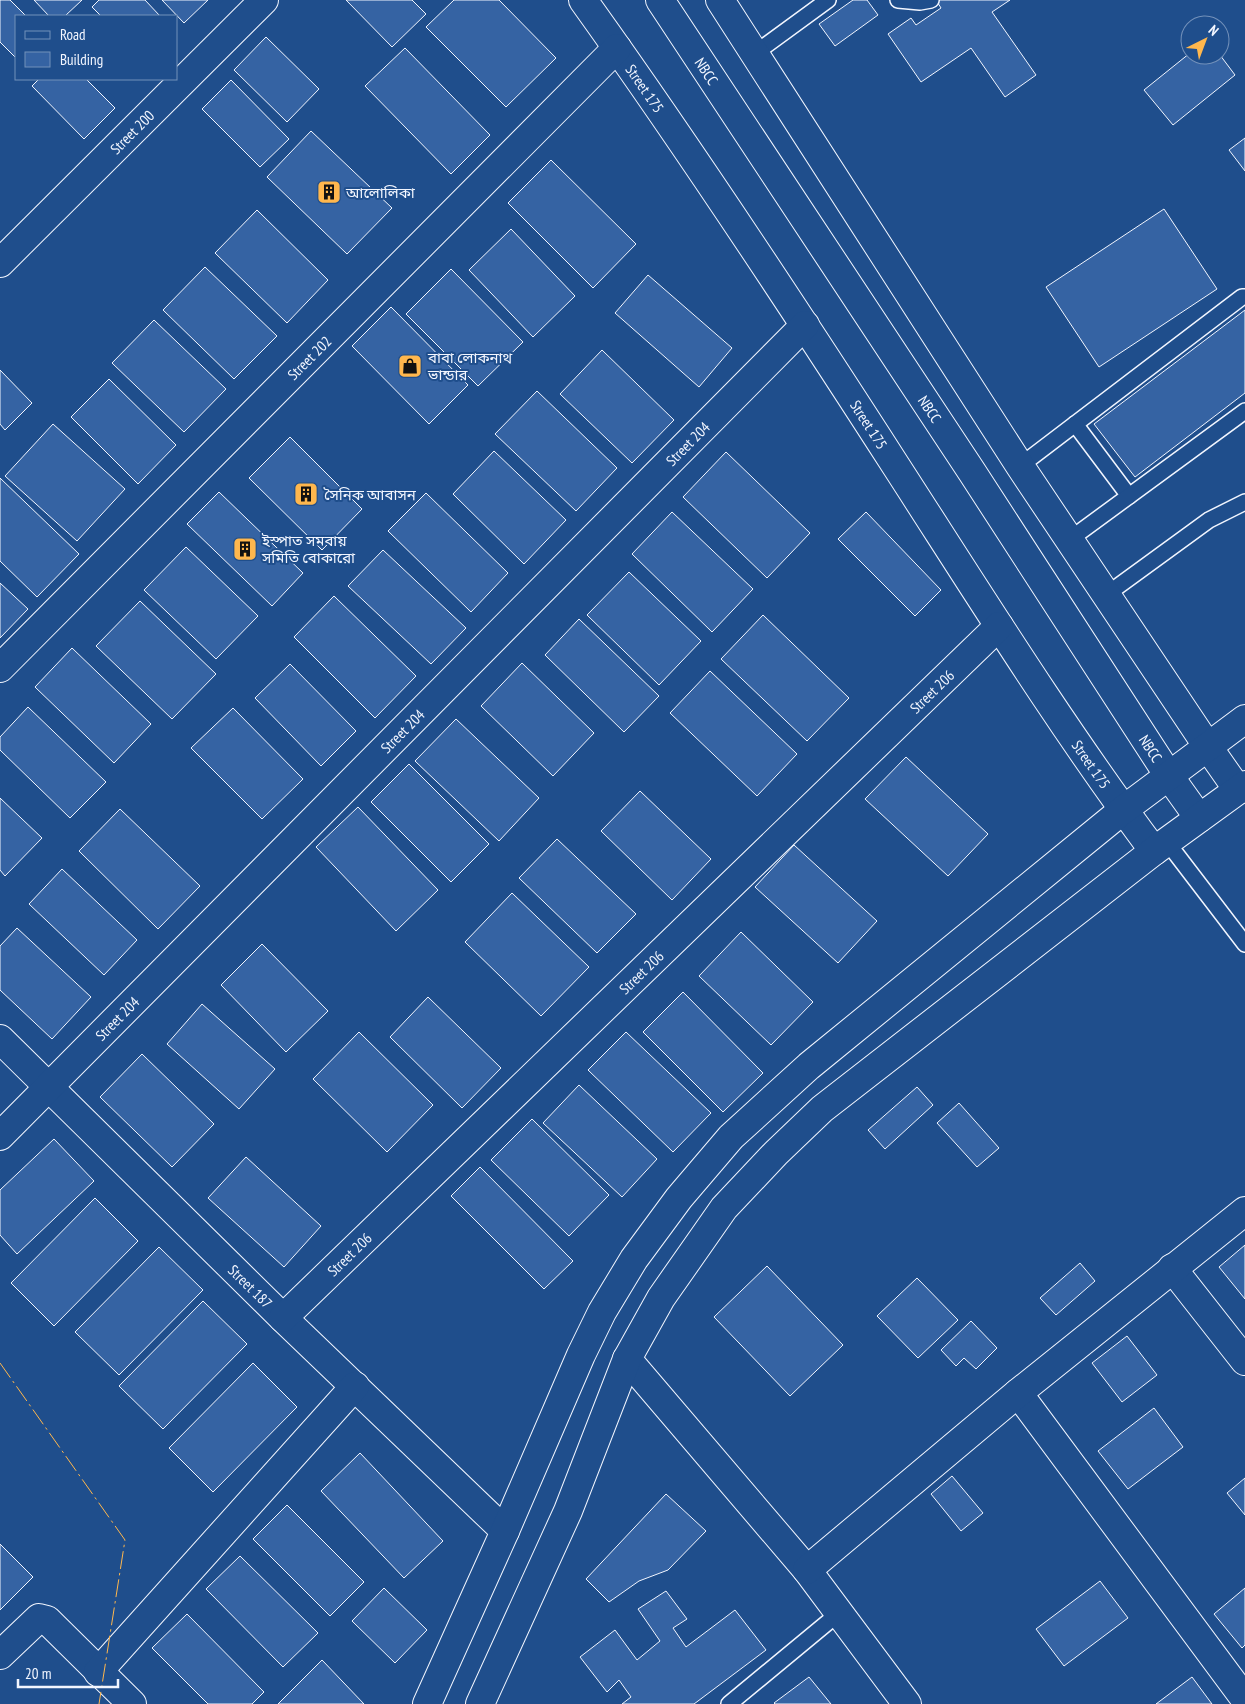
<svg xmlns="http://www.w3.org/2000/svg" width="1245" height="1704" font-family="'PT Sans Narrow','Noto Sans Bengali',sans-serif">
<rect width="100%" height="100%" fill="#1f4e8c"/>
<g fill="#3563a3" stroke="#f2f6ff">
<polygon points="0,0 10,0 26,16 16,16 16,58 0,42"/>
<polygon points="34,0 82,0 65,16 49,16"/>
<polygon points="99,0 145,0 160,16 101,16 92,7"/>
<polygon points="162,0 208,0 184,23"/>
<polygon points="346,0 412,0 426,14 392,47"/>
<polygon points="454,0 499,0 556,58 506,107 426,27"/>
<polygon points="853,0 867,0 878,15 835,46 819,24"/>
<polygon points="936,0 1010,0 992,12 1036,75 1005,97 971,48 921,82 888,34 911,18 916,25 941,8"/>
<polygon points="266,37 319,89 287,122 234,70"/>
<polygon points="405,48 490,135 451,174 365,86"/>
<polygon points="1190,53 1190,55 1220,55 1235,75 1173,125 1144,90"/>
<polygon points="39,79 86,79 115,108 84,139 32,86"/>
<polygon points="231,80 289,139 260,167 202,109"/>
<polygon points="311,131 392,208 347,254 267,177"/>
<polygon points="1245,138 1245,171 1229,150"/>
<polygon points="551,160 636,244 593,288 508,203"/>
<polygon points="1164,209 1217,289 1099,367 1046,287"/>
<polygon points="257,210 328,280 287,323 215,253"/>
<polygon points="511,229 575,296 533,337 469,270"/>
<polygon points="205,267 277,336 234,379 163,310"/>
<polygon points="451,269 523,342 478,386 406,314"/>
<polygon points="648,275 732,348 699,387 615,313"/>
<polygon points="391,307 468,385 429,424 352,346"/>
<polygon points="1245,310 1245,393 1135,477 1094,424"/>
<polygon points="154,320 226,389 184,432 112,363"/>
<polygon points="602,350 674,420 632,463 560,394"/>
<polygon points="0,370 32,403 5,430 0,424"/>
<polygon points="109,379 176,445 138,484 71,417"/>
<polygon points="537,391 617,468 576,511 495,434"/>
<polygon points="53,424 125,489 77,541 5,476"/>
<polygon points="290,437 362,509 322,550 249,478"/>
<polygon points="494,451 566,520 524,564 453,494"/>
<polygon points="726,452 810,533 767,578 683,497"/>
<polygon points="0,478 79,554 37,597 0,561"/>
<polygon points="219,492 303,573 272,606 187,524"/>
<polygon points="426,493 508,573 471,612 388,531"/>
<polygon points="672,512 753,589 712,632 632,554"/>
<polygon points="866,512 941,590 915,616 838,539"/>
<polygon points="186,547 258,616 216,659 144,590"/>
<polygon points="383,550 466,628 431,664 348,586"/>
<polygon points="629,572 701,641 659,685 587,615"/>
<polygon points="0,583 28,609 0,638"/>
<polygon points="334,596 416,676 375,718 294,637"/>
<polygon points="140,601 216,674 172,719 96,646"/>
<polygon points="763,615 849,698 807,741 721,659"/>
<polygon points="579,619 659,696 624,732 545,655"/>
<polygon points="72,648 151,724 114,763 35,687"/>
<polygon points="522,663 594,733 553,776 481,706"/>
<polygon points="290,664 356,731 321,766 255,698"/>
<polygon points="710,671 797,754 757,796 670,713"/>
<polygon points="28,707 106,782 70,818 0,750 0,737"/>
<polygon points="233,708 303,779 262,819 191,748"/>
<polygon points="456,719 539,798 499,841 415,761"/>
<polygon points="906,757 988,834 948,876 865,799"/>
<polygon points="409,764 489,844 451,882 371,802"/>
<polygon points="640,791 711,859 672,900 601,831"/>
<polygon points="0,798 42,838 5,876 0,870"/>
<polygon points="358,807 438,890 396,931 316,847"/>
<polygon points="120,809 200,886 158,929 79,851"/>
<polygon points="557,839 636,914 597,953 519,878"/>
<polygon points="794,845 877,921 838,963 755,887"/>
<polygon points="62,869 137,940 104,975 29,904"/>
<polygon points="512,893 589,967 541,1016 465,942"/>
<polygon points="17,928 91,997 52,1039 0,990 0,946"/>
<polygon points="741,932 813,1002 771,1045 699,976"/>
<polygon points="262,944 328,1011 286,1052 221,985"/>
<polygon points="683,992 763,1073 723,1112 643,1032"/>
<polygon points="428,997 501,1068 462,1108 390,1037"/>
<polygon points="202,1004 275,1069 239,1109 167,1044"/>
<polygon points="359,1032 433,1105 387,1152 313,1079"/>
<polygon points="626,1032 711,1113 673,1152 588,1070"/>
<polygon points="142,1054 214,1124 172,1167 100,1097"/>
<polygon points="579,1085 657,1159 622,1197 543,1123"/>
<polygon points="917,1087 933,1105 885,1149 868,1130"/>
<polygon points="959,1103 999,1148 977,1167 937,1123"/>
<polygon points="532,1119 609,1195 569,1236 491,1160"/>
<polygon points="54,1139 94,1181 17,1254 0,1235 0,1190"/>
<polygon points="246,1157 321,1226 284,1267 208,1198"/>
<polygon points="480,1167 573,1261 544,1289 451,1196"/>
<polygon points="95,1198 138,1241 54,1326 11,1283"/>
<polygon points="1245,1245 1245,1299 1219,1267"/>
<polygon points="159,1247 203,1290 119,1375 75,1332"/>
<polygon points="1080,1263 1095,1281 1056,1315 1040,1298"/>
<polygon points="767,1266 843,1345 790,1396 714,1317"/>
<polygon points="917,1278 958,1320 918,1358 877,1316"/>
<polygon points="203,1301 247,1344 163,1429 119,1386"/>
<polygon points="971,1321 997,1348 976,1369 964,1358 956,1366 941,1350"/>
<polygon points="1127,1336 1157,1375 1122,1402 1092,1363"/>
<polygon points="253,1363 297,1407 213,1492 169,1448"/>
<polygon points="1154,1408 1183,1447 1128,1489 1098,1451"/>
<polygon points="360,1453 443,1541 404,1578 321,1491"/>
<polygon points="952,1476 983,1513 961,1531 931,1494"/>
<polygon points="1245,1478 1245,1515 1227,1493"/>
<polygon points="666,1494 706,1531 668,1570 639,1581 609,1602 586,1579"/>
<polygon points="287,1505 364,1582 330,1616 253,1539"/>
<polygon points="0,1544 33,1577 0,1610"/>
<polygon points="240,1556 318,1633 283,1667 206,1589"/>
<polygon points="1100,1581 1128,1618 1064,1666 1036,1629"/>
<polygon points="384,1588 427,1630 395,1663 352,1621"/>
<polygon points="1245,1588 1245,1645 1242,1648 1214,1614"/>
<polygon points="666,1591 687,1619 673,1628 686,1647 735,1610 766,1650 694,1704 622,1704 631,1697 619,1680 607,1692 580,1657 615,1630 637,1660 660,1641 638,1609"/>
<polygon points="187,1614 264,1692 252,1704 208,1704 152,1648"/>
<polygon points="322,1660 364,1704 278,1704"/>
<polygon points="809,1677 831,1704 775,1704 774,1703"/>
<polygon points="1192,1677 1212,1704 1156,1704"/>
</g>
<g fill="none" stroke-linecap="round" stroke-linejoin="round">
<g stroke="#f2f6ff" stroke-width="18">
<g id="service">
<polyline points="898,0 920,2 931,0"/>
<polyline points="754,54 828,0"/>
<polyline points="1075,424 1129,496"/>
<polyline points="1020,466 1242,297 1245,297"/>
<polyline points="1069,540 1245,411"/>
<polyline points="1106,595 1209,520 1245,502"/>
<polyline points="1167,842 1245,944"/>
<polyline points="729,1704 839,1613"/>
</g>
</g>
<g stroke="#f2f6ff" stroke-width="30">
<g id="minor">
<path id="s1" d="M583,0C692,152 795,309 896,466C980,596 1062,728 1154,851"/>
<path id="s2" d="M0,263L264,0"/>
<path id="s3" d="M0,668L617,48"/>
<path id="s4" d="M0,1039L283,1318L505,1531"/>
<path id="s5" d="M0,1136L805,325"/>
<polyline points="1172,1268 1245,1361"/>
<path id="s6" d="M283,1318L999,626"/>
<polyline points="627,1359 807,1570 907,1704"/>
<polyline points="1018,1393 1245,1699"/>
<polyline points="807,1570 1018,1393 1245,1211"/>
<polyline points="0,1655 39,1618 47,1620 132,1704"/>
<polyline points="98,1672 355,1386"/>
</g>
</g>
<g stroke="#f2f6ff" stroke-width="30">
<g id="tertiary">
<path id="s7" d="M660,0L972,472L1169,776L1199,818"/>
<polyline points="720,0 1020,466 1208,747 1238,790"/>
<polyline points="427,1704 505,1531 581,1355 602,1312 634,1259 679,1198 731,1137 809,1066 1123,810 1245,719"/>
<polyline points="480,1704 568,1511 627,1359 661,1298 724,1208 776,1153 822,1109 1154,851 1245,785"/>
</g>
</g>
<use href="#service" stroke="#1f4e8c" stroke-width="15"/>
<use href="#minor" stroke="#1f4e8c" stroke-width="28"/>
<use href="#tertiary" stroke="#1f4e8c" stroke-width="28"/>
<polyline stroke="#ffb74d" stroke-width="1" stroke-dasharray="18 4 2.5 4" stroke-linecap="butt" points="0,1363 125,1540 99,1704"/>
</g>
<defs>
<g id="building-square" transform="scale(1.25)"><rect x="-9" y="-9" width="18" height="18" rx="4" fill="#ffb74d" stroke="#1f4e8c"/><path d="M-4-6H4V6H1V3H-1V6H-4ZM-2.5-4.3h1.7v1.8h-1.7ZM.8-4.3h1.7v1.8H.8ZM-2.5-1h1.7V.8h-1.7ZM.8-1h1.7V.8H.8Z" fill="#111"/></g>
<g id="shop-square" transform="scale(1.25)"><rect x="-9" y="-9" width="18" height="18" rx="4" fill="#ffb74d" stroke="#1f4e8c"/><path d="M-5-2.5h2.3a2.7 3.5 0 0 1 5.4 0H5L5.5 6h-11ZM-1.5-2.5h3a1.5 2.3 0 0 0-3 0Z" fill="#111"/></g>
</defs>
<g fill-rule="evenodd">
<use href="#building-square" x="329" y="192"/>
<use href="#shop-square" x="410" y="366"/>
<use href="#building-square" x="306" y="494"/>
<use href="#building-square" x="245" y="549"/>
</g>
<g text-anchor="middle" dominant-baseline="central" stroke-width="4" stroke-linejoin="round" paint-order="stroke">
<g font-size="15" fill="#f2f6ff" stroke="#1f4e8c">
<text stroke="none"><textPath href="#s7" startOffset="85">NBCC</textPath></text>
<text stroke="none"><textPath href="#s1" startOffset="108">Street 175</textPath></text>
<text stroke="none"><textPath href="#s2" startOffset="186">Street 200</textPath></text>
<text stroke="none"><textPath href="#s3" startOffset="438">Street 202</textPath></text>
<text stroke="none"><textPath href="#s7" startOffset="490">NBCC</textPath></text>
<text stroke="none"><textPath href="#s1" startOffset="512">Street 175</textPath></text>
<text stroke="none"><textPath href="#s5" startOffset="976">Street 204</textPath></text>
<text stroke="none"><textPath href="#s6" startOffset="902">Street 206</textPath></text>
<text stroke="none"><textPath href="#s5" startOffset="571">Street 204</textPath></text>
<text stroke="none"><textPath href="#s7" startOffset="895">NBCC</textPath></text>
<text stroke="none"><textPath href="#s1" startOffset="918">Street 175</textPath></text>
<text stroke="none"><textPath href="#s6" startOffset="498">Street 206</textPath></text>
<text stroke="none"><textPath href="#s5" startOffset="166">Street 204</textPath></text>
<text stroke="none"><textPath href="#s6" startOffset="92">Street 206</textPath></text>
<text stroke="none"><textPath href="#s4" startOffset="352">Street 187</textPath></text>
</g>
<g font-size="15" fill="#f2f6ff" stroke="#1f4e8c" text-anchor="start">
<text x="346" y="192">আলোলিকা</text>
<text x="428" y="357">বাবা লোকনাথ<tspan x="428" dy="17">ভান্ডার</tspan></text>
<text x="324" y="494">সৈনিক আবাসন</text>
<text x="262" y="540">ইস্পাত সমবায়<tspan x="262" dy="17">সমিতি বোকারো</tspan></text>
</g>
</g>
<rect x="15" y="15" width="162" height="65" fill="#1f4e8c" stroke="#7391ba"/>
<rect x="25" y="31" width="25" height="8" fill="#1f4e8c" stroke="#7391ba"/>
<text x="60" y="40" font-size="15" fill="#f2f6ff">Road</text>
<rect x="25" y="52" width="25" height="15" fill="#3563a3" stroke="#7391ba"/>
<text x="60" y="65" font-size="15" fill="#f2f6ff">Building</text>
<g transform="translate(1205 40) rotate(42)"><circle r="24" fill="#1f4e8c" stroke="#7391ba"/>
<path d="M0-4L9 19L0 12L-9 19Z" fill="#ffb74d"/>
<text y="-8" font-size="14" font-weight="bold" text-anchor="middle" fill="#f2f6ff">N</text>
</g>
<path d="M18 1679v8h100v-8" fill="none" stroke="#f2f6ff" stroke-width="2.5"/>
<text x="25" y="1679" font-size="15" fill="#f2f6ff" stroke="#1f4e8c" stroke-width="4" paint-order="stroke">20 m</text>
</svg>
